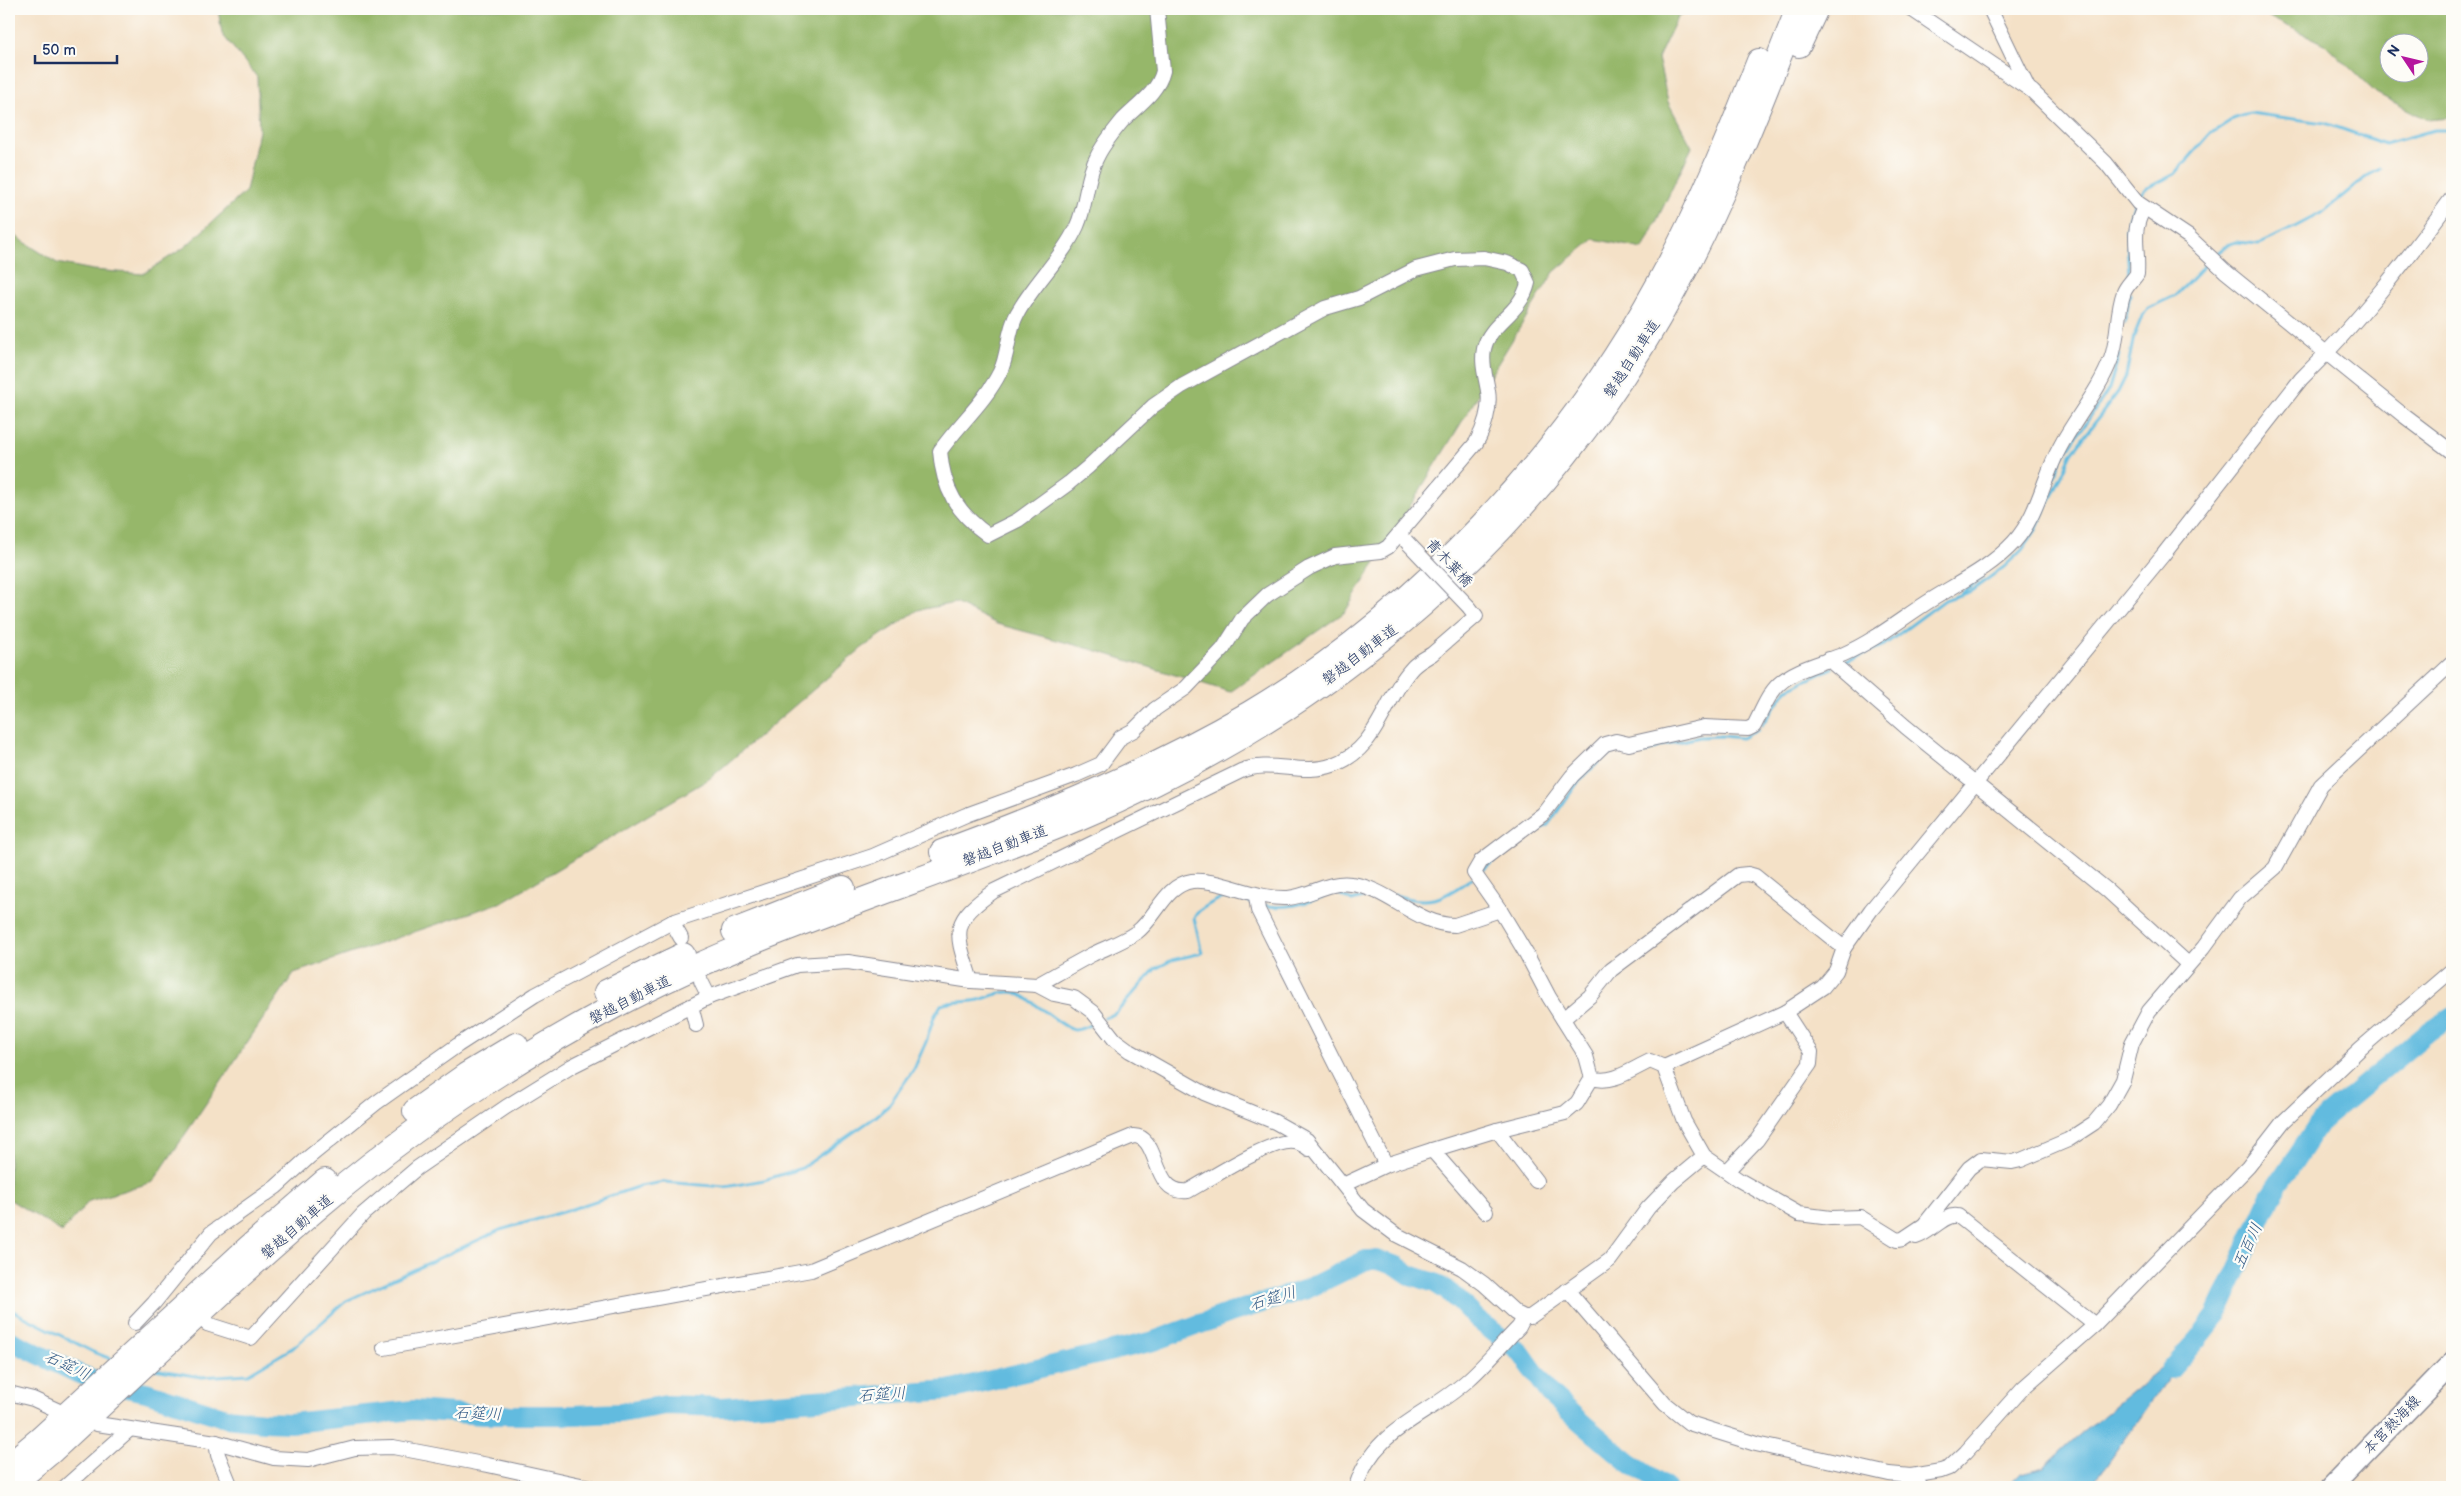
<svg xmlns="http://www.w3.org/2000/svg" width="2461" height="1496" font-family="'Balsamiq Sans','Klee One',sans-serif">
<rect width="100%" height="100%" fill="#fdfcf7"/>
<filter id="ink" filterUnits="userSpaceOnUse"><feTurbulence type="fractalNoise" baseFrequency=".02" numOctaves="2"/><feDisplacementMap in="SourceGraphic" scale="10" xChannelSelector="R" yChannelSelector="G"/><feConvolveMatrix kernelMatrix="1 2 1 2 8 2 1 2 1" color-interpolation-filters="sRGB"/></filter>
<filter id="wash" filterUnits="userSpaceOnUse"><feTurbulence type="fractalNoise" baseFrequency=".0096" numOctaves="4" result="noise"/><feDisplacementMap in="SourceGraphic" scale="20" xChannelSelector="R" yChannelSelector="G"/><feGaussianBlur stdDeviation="1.12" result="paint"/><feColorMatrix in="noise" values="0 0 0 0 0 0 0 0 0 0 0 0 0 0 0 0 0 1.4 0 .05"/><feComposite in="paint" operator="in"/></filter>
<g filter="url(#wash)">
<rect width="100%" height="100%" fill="#f4e1c7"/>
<g fill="#96b76b" stroke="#587364" fill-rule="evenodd">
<polygon points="218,9 1691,9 1678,16 1658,58 1668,102 1692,147 1643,249 1594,239 1554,272 1345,612 1230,692 1094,650 997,624 955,603 918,610 862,648 709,779 502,902 294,973 153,1182 89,1201 62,1232 9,1199 9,232 57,263 93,270 143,274 185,247 246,191 259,131 257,77 222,34"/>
<path d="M2252,9H2452V117L2426,119L2376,93L2325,44ZM2388,42H2418V72H2388Z"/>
</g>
<polygon fill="#62bbdf" stroke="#3e759e" points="2197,1338 2091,1487 2007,1487 2021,1473 2044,1467 2072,1441"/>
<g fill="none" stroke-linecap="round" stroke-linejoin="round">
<g stroke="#62bbdf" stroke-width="3">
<polyline points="2138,198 2145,189 2175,174 2210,134 2233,119 2250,113 2325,123 2385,144 2434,130 2452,130"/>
<polyline points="2214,256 2227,245 2236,242 2259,244 2287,231 2323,212 2367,176 2380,169"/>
<polyline points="2129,275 2126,228 2135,203"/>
<polyline points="2125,322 2130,294"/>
<polyline points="2054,478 2061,460 2109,389 2119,355"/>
<polyline points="1960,595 1971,591 2004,567 2022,550 2036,530 2072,453 2118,392 2126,376 2134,336 2143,314 2149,308 2176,295 2208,262"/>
<polyline points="1840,664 1884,645 1945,600 1959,595 1982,577"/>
<polyline points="1762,725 1786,690 1832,668"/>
<polyline points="1504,852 1548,825 1579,781 1602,759 1615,751 1644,753 1664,745 1700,737 1721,736 1742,738 1758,730"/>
<polyline points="1483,870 1499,856"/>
<path d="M1395,895C1430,906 1443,899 1472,878"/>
<path d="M1262,905C1289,911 1310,901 1335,892L1352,901L1372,895"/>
<path d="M1104,1018L1116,1013L1155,969L1172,960L1202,953L1194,918C1197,912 1200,910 1205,907C1227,892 1230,898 1254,903"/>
<polyline points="9,1309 93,1352 114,1360"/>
<path d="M154,1369L201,1377L248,1374L294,1347L346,1301L500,1230L566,1211L640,1186L664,1182L725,1187L764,1180L802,1168L874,1118L888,1106L914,1069L926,1042L934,1017L941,1005C954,1000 967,1003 979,1000C991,997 1004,989 1017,993C1031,998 1066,1031 1075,1030C1081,1030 1090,1025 1096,1022"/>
</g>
<g stroke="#62bbdf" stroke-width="20">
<polyline points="9,1340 77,1373 106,1384 146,1392 226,1418 264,1422 291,1423 413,1410 483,1415 573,1415 620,1413 666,1405 723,1407 949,1390 1154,1341 1230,1313 1307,1289 1366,1260 1377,1260 1397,1266 1410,1275 1435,1283 1453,1295 1477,1319 1521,1353 1551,1395 1582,1423 1628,1462 1666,1487"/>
<polyline points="2171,1369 2198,1339 2216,1316 2271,1196 2320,1122 2428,1032 2452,1016"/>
</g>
</g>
</g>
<g filter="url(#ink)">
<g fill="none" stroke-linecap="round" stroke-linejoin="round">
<g stroke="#888892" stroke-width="16">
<g id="street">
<polyline points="1911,9 2032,91 2106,163 2138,203 2189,237 2225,271 2403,415 2452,452"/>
<polyline points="1990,9 2028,88"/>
<polyline points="1828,659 1906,727 2107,890 2188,964"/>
<polyline points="1256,896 1258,910 1386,1165"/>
<polyline points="672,922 681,938"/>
<polyline points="701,981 709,997"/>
<path d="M971,981C956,933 948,923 994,891L1241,771C1270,759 1303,776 1333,765C1379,749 1383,699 1413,667C1419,661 1426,658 1432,654C1447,641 1461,629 1476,616L1469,607"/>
<path d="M1037,985C1055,975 1074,964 1093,954C1108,947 1124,941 1137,932C1156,918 1165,885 1192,881C1220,878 1255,900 1288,898C1310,896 1328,881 1351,884C1389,888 1416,925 1455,925L1500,910"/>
<path d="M691,1006L709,997L797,965L848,962L971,981L1037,985L1054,994L1074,998L1093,1012L1115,1040L1130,1051L1204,1093L1275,1122L1307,1140L1363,1210L1395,1234L1462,1268L1484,1284L1516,1313L1524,1317H1530L1610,1260L1648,1208L1674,1181L1704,1156L1684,1121L1664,1067L1650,1061C1632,1069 1612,1085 1592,1078L1577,1103L1565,1113L1497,1130L1432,1150L1386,1165L1343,1185"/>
<polyline points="1563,1019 1590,996 1611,970 1738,875 1748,874 1755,876 1844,948"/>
<path d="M1664,1067L1785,1012L1823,987L1836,971L1844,948L1871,910L2163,555L2301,379C2357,324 2406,261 2452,198"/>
<path d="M1592,1078L1586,1056L1549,997L1527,955L1500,910L1474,873L1481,861L1543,814L1572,776L1605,744L1616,741L1629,744L1704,727L1748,729L1754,726C1761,713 1768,694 1779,684C1796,668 1823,663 1844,654C1876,640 1902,618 1931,600C1960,582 1991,567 2014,542C2039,514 2043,478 2060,447C2076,417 2099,391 2111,359C2119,338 2116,313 2124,292C2127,285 2133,280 2137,274C2139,247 2130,234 2144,208"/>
<polyline points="1497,1130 1536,1181"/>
<polyline points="1432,1150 1486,1212"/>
<polyline points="1704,1156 1739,1180 1799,1214 1831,1218 1860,1217 1897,1240 1903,1239 1924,1225 1969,1168 1981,1159 2012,1162 2021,1160 2068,1140 2094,1123 2109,1105 2123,1080 2132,1043 2149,1011 2204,947 2240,898 2275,868 2321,785 2452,663"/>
<polyline points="1727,1171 1757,1140 1810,1064 1811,1052 1785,1012"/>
<path d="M1916,1237C1931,1233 1944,1213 1958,1216L2095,1325"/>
<polyline points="1567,1290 1665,1404 1689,1423 1756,1444 1889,1474 1911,1476 1941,1471 1949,1468 1966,1452 2023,1388 2095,1325 2248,1167 2283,1122 2360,1049 2452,970"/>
<path d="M135,1323L154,1303L211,1233L276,1187L309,1157L376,1103L458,1045L535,995L672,922L873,856L966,815L1076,775L1101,764L1121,737L1134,730L1155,709L1186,688L1223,649L1242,619L1267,595L1309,568L1335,556L1381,551L1388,547L1476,443C1484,429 1491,408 1488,391C1486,378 1481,363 1484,349C1489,323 1521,314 1528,283L1522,270L1507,263L1484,258L1455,259L1416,269L1359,298L1325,308L1182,386L1153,406L1088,467L1069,483L1018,520L988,535C957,513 943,489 940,451C959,424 985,402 1000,372C1009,354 1007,332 1017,314C1033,284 1063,257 1077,226C1087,204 1086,177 1097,157C1103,144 1114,131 1123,120C1138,105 1158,92 1163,71L1157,9"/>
<polyline points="207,1324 251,1338 363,1214 417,1168 506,1107 572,1066 691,1006 696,1025"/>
<path d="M384,1348L811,1270L1133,1136C1161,1135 1150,1195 1188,1191C1210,1179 1272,1138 1295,1142C1300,1143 1305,1146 1309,1149"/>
<polyline points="9,1393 33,1399 57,1410"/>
<polyline points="97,1424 216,1442 274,1458 308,1460 355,1448 393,1447 488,1465 590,1487"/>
<polyline points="216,1442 218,1455 231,1487"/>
<polyline points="1911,1476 1921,1487"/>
<polyline points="65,1487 129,1430"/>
<path d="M1356,1487C1373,1428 1428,1417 1469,1379C1487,1363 1502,1344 1519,1327L1524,1317"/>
</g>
</g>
<g stroke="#888892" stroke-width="24">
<polyline id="primary" points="2332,1487 2452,1363"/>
</g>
<g stroke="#888892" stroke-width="26">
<g id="highway">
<polyline points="1799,45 1816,9"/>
<path d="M942,852C1049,813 1152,770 1250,713C1416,615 1567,452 1659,283C1698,212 1729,137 1759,61"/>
<polyline points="734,931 843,888"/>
<polyline points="606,992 683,955"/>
<polyline points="415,1111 466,1075 516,1045"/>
<polyline points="9,1465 40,1439 248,1248 325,1181"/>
<path d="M9,1487L53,1450C142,1368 229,1283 322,1204C411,1129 510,1062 613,1007C763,927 926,882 1081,817C1331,712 1546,529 1675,289C1724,199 1760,104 1798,9"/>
</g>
</g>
<use href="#street" stroke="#fff" stroke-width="14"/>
<use href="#primary" stroke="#fff" stroke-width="21"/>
<use href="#highway" stroke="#fff" stroke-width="24"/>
<g stroke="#888892" stroke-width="16" stroke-linecap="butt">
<polyline id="street-bridge" points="1406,541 1469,607"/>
</g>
<use href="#street-bridge" stroke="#fff" stroke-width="14"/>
</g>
</g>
<g text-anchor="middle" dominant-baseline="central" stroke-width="4.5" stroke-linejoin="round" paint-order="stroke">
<g font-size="15" fill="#1b2f5e" stroke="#fdfcf7">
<text transform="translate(1632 359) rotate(-57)">磐越自動車道</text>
<text transform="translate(1449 563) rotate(47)">青木葉橋</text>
<text transform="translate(1360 655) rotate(-37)">磐越自動車道</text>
<text transform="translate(1005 846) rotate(-21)">磐越自動車道</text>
<text transform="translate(630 1000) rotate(-27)">磐越自動車道</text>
<text transform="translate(297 1227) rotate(-41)">磐越自動車道</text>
<text transform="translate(2392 1425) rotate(-46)">本宮熱海線</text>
</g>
<g font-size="16" font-style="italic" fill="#305985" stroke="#fdfcf7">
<text transform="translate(2248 1246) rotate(-65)">五百川</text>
<text transform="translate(1273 1299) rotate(-17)">石筵川</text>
<text transform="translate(67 1366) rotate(25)">石筵川</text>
<text transform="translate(882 1395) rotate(-4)">石筵川</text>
<text transform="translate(478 1414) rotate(2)">石筵川</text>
</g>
</g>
<rect width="2461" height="1496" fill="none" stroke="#fdfcf7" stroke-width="30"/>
<g transform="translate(2404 58) rotate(305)"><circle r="24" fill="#fdfcf7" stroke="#a3aaba"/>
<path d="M0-4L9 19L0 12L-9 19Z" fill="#b5179e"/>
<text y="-8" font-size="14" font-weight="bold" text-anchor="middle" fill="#1b2f5e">N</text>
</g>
<path d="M35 55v8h82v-8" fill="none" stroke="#1b2f5e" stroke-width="2.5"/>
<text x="42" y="55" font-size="15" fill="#1b2f5e" stroke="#fdfcf7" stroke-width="4" paint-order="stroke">50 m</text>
</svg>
